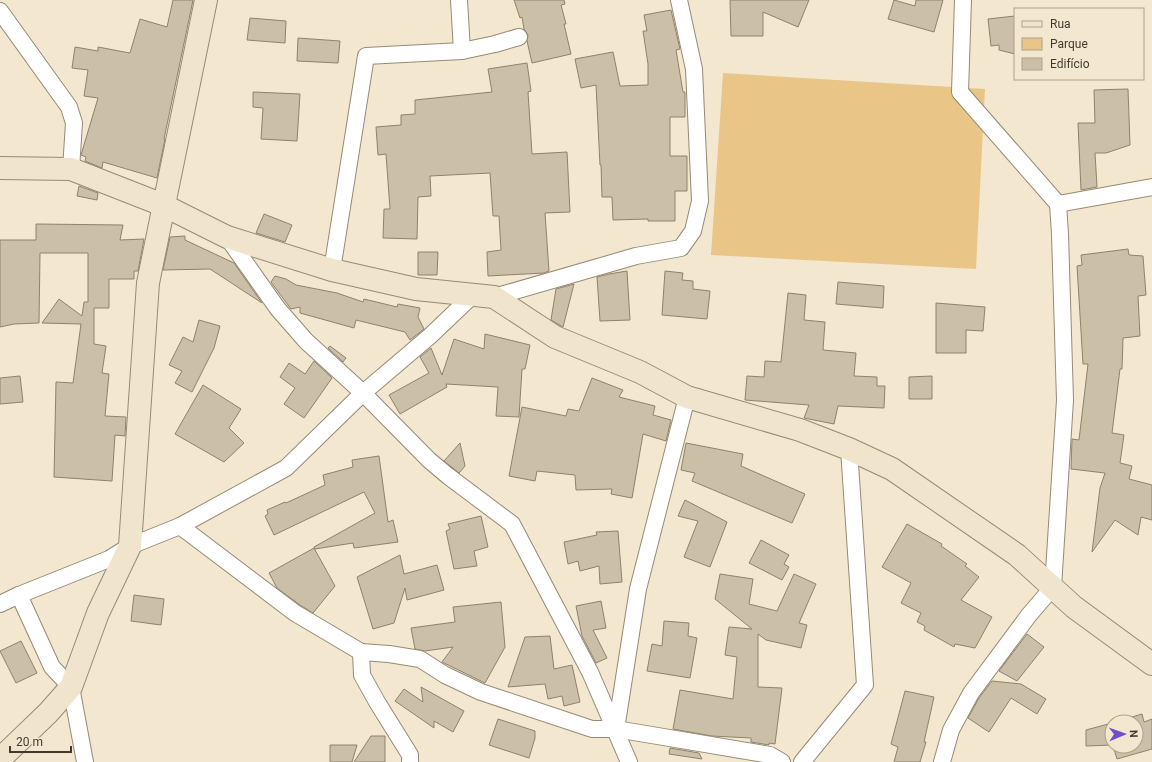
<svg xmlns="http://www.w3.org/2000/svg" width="1152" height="762" font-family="Roboto,sans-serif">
<rect width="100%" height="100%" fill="#f4e7d0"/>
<polygon fill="#e9c688" points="723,73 985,89 976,269 711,255"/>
<g fill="#ccbfa8" stroke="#8e826d">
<polygon points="173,0 193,0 164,139 165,139 157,178 103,162 102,168 85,161 86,157 81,155 98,98 84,96 88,70 72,68 75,47 98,51 98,47 130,53 140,19 167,27"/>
<polygon points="514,0 564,0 565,4 561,5 566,24 564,24 571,54 532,63 527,41 528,35 524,29 522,17 520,18"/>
<polygon points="730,0 809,0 798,27 763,12 763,36 731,36"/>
<polygon points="894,0 915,6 916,0 943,0 934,32 888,19"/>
<polygon points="671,10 680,49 676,50 683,92 685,92 685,117 670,117 670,156 687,156 687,191 675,191 675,221 648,221 648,219 613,220 612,197 602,197 601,165 600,165 596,85 581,88 575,59 613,52 620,86 648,85 648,64 643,31 647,31 644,15"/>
<polygon points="1015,16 1015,54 999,50 999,45 991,46 988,19"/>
<polygon points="250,18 286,21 285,43 247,40"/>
<polygon points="298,38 340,41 338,63 297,61"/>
<polygon points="527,63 531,91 528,92 532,154 567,152 570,212 545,213 549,271 544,273 488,276 487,252 501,250 499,216 493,216 490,173 430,176 431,196 418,197 417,239 383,238 384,209 390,209 386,154 378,155 376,127 401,125 401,115 415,114 415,100 492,92 488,69"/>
<polygon points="1128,89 1130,145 1106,153 1095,153 1097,187 1081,190 1078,123 1095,123 1094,90"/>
<polygon points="253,92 300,94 297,141 261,139 263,108 253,107"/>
<polygon points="79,186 98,193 97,200 77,196"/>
<polygon points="264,214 292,225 285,242 256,233"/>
<polygon points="36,224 123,225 120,240 144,239 138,271 134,271 134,279 109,279 109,308 94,308 94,344 106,346 102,373 109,374 105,416 126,417 125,436 115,435 112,481 54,477 56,382 73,383 81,324 42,323 59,299 82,316 84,302 88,302 88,253 40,253 39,323 14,324 0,327 0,240 36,240"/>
<polygon points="185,236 185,240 234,263 262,303 210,269 163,270 170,237"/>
<polygon points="1128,249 1129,255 1143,256 1146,295 1138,296 1140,336 1123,338 1122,369 1120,369 1112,433 1124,435 1120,463 1132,466 1129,479 1152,485 1152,520 1141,517 1138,535 1115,520 1092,552 1100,488 1105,473 1071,469 1072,439 1079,440 1088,364 1083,364 1077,266 1082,265 1081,255"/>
<polygon points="418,252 438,252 437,275 418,275"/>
<polygon points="627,271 630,320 600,321 597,277 609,274"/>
<polygon points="665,271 683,273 682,280 693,281 693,289 710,291 707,319 662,315"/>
<polygon points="275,276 286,279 296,285 337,293 363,302 364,299 397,307 398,304 420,308 418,317 424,329 410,340 405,332 356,320 354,328 300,313 300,307 291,309 271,282"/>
<polygon points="838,282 884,286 883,308 836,304"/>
<polygon points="574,284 563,327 551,320 556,289"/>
<polygon points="788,293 806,295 804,320 825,322 823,350 856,353 854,376 877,377 877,386 885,386 884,408 838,406 834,424 804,418 809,405 745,400 747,376 764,377 765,361 781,362"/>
<polygon points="936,303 985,307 983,331 966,330 966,353 936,353"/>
<polygon points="199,320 220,326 214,348 192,392 175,383 182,371 169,365 183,337 193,342"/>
<polygon points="485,334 530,345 525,369 522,369 519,417 496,416 498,387 446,384 447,387 400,414 389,395 429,373 420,357 431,348 442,375 454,339 484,349"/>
<polygon points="330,346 346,358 343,362 328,348"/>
<polygon points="314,361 332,378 304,418 284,404 295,388 280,377 289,363 305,374"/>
<polygon points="20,376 23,402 0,404 0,378"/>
<polygon points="932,376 932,399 909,399 909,377"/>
<polygon points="592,378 623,390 619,397 655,406 653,415 671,420 666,441 643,434 632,498 611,494 612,489 576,490 575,475 537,471 535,481 509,476 522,407 566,416 568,409 579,411"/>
<polygon points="203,385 241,409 229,428 244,443 224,462 175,434"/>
<polygon points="460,443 465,466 459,473 444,461"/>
<polygon points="686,443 743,454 741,466 805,494 792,523 692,481 695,473 681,470"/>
<polygon points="379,456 388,522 393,520 398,542 354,548 353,543 315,549 314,547 375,513 364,492 274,535 265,516 268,514 267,510 285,502 286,503 325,485 323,475 353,467 352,460"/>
<polygon points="685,500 727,522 710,567 684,557 698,521 678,516"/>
<polygon points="481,516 488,547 474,551 477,566 454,569 446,531 450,529 448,524"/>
<polygon points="907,524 942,544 941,546 967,564 965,566 979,577 961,600 992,617 975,648 955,644 954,647 924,630 925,626 917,622 921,613 901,603 911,583 882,567"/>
<polygon points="618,531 622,582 600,584 599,566 580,571 578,561 568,564 564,542 597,535 596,532"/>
<polygon points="761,540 789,555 784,564 789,567 782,580 749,563"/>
<polygon points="314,548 335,586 313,613 300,605 277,588 269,573"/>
<polygon points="400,555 404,574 437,565 444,590 407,600 405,588 394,623 373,629 357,577"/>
<polygon points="720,574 753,579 749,604 777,611 794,574 816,584 799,623 807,625 801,648 766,640 758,634 758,687 782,688 775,744 769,743 769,745 751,742 751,738 712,736 673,729 680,690 733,699 737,657 725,655 729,627 752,629 715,599"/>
<polygon points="134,595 164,599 161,625 131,621"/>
<polygon points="601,601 606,628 593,630 607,658 596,663 582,636 576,606"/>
<polygon points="501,602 505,647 485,683 442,662 453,647 425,651 415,649 411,628 455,622 453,607"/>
<polygon points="664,621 689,623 688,636 697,638 690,678 647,671 652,644 662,646"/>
<polygon points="1027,634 1044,647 1017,681 999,671"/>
<polygon points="550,636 554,669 572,665 580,702 564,706 562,696 548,699 545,684 508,687 525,637"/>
<polygon points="21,641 37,673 16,683 0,651"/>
<polygon points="992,681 1021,684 1046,699 1037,714 1011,698 989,732 968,718 979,698"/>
<polygon points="421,687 464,711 453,732 434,721 434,728 395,701 404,689 423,702"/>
<polygon points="905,691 934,697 924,742 926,742 920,762 894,762 898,747 891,744"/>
<polygon points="1142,714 1144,722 1152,719 1152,749 1117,759 1113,746 1136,746 1136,722 1115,722"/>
<polygon points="498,719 535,731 535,738 529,758 489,745"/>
<polygon points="1112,723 1112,745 1086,746 1086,730"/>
<polygon points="371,736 385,736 385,762 354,762"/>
<polygon points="330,745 357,745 352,762 330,762"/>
<polygon points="670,748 699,753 702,759 669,754"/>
</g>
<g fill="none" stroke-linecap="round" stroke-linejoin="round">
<g stroke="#968a75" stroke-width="18">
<g id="street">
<polyline points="459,0 462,51"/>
<polyline points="963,0 960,92 1058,204"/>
<polyline points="0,11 69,107 74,123 71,169"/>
<polyline points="227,237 278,309 306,341 363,393 429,460 448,476 512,524 590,672 629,762"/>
<polyline points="332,270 366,56 462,51 495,44 519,37"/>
<polyline points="494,297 636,256 681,248 693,231 700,201 694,69 679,0"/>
<polyline points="180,526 295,613 361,652 362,675 377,702 410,755 410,762"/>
<polyline points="19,595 52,667 71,687 85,762"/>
<polyline points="0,604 19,595 109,559 130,546 180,526 286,468 363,393 430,336 472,296"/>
<polyline points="361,652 389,654 420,659 445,675 481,692 592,729 616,729 770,755 782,762"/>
<polyline points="616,729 638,589 687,397"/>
<polyline points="802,762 865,685 849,449"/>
<polyline points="942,762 951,730 971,693 1029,615 1053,587 1065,400 1060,234 1058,204 1152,187"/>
</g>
</g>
<g stroke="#968a75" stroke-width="24">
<g id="secondary">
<polyline points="0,168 71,169 163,205 227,237 332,270 416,289 494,297 555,337 640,372 687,397 800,430 849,449 892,469 1017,555 1074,607 1152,664"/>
<polyline points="0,759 48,713 71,687 98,613 130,546 148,283 206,0"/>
</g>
</g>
<use href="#street" stroke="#fff" stroke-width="16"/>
<use href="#secondary" stroke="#f1e4cc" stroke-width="22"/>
</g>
<rect x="1014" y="8" width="130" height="72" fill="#f4e7d0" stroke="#aca290"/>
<rect x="1022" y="21" width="20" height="6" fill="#f1e4cc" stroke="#aca290"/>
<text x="1050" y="28" font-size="12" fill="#403a31">Rua</text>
<rect x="1022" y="38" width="20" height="12" fill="#e9c688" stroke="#aca290"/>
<text x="1050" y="48" font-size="12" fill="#403a31">Parque</text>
<rect x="1022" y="58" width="20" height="12" fill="#ccbfa8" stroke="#aca290"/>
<text x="1050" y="68" font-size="12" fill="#403a31">Edifício</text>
<g transform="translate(1124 734) rotate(88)"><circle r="19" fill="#f4e7d0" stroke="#aca290"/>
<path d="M0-3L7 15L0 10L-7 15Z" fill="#6f4fc9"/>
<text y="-6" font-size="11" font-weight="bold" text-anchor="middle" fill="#403a31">N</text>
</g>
<path d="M10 746v6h61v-6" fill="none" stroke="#403a31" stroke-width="2"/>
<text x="16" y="746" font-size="12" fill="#403a31" stroke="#f4e7d0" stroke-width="3" paint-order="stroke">20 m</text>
</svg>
